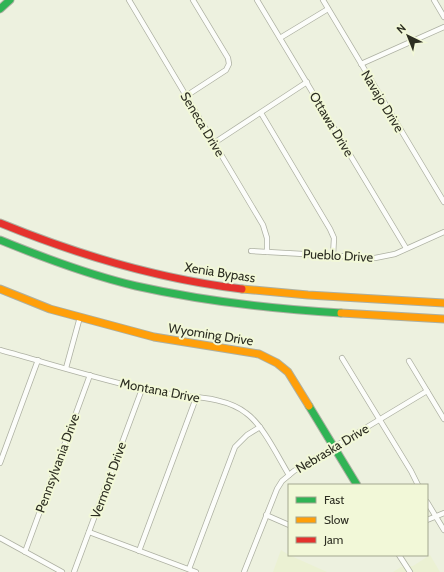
<svg xmlns="http://www.w3.org/2000/svg" width="444" height="572" font-family="Cabin,sans-serif">
<rect width="100%" height="100%" fill="#edf1df"/>
<g fill="#ebf1d3">
<polygon points="281,550 289,555 327,572 273,572"/>
<polygon points="430,555 440,572 393,572 401,567 413,566"/>
</g>
<g fill="none" stroke-linecap="round" stroke-linejoin="round">
<g stroke="#adb0a2" stroke-width="6">
<g id="street">
<polyline points="129,0 263,225 267,238 267,252"/>
<polyline points="257,0 406,248"/>
<polyline points="323,0 444,202"/>
<polyline points="434,0 444,17"/>
<polyline points="280,38 328,9"/>
<polyline points="361,64 444,27"/>
<polyline points="186,96 226,70 229,64 228,58 193,0"/>
<polyline points="261,113 330,229 334,238 333,256"/>
<polyline points="214,143 307,82"/>
<polyline points="251,251 375,258 395,254 444,232"/>
<path d="M0,350C51,364 101,380 152,391C181,398 222,394 246,413C263,425 278,457 289,475"/>
<polyline points="342,358 411,471 418,485"/>
<polyline points="409,361 444,419"/>
<polyline points="66,368 80,317"/>
<polyline points="0,463 38,360"/>
<polyline points="427,502 444,530"/>
<polyline points="266,515 289,525"/>
<polyline points="427,520 444,513"/>
<polyline points="89,532 196,572"/>
<polyline points="0,538 62,572"/>
<polyline points="139,551 196,398"/>
<polyline points="25,552 90,375"/>
<polyline points="399,555 410,572"/>
<polyline points="189,569 235,447 247,435 260,427"/>
<polyline points="74,572 142,389"/>
<polyline points="244,572 277,489 282,481 294,471 427,391"/>
</g>
</g>
<g stroke="#adb0a2" stroke-width="9">
<g id="fast">
<polyline points="0,9 10,0"/>
<path d="M0,240C44,258 89,275 136,286C203,301 272,309 341,313"/>
<polyline points="309,406 357,485"/>
</g>
</g>
<g stroke="#adb0a2" stroke-width="9">
<g id="slow">
<polyline points="0,289 50,309 154,337 259,354 277,363 288,372 309,406"/>
<polyline points="242,289 308,295 444,303"/>
<polyline points="341,313 444,319"/>
</g>
</g>
<g stroke="#adb0a2" stroke-width="9">
<path id="jam" d="M0,223C78,255 158,279 242,289"/>
</g>
<use href="#street" stroke="#fcfdfa" stroke-width="4.5"/>
<use href="#fast" stroke="#30b455" stroke-width="7"/>
<use href="#slow" stroke="#ff9f0a" stroke-width="7"/>
<use href="#jam" stroke="#e5322d" stroke-width="7"/>
</g>
<g text-anchor="middle" dominant-baseline="central" stroke-width="4" stroke-linejoin="round" paint-order="stroke">
<g font-size="13" fill="#2d2e22" stroke="#f2f8d8">
<text transform="translate(383 101) rotate(59)">Navajo Drive</text>
<text transform="translate(203 124) rotate(59)">Seneca Drive</text>
<text transform="translate(332 124) rotate(59)">Ottawa Drive</text>
<text transform="translate(338 255) rotate(3)">Pueblo Drive</text>
<text transform="translate(220 272) rotate(9)">Xenia Bypass</text>
<text transform="translate(211 334) rotate(9)">Wyoming Drive</text>
<text transform="translate(160 390) rotate(11)">Montana Drive</text>
<text transform="translate(332 448) rotate(-31)">Nebraska Drive</text>
<text transform="translate(57 463) rotate(-70)">Pennsylvania Drive</text>
<text transform="translate(108 480) rotate(-70)">Vermont Drive</text>
</g>
</g>
<rect x="288" y="484" width="140" height="72" fill="#f2f8d8" stroke="#a3a78f"/>
<rect x="296" y="497" width="20" height="6" fill="#30b455" stroke="#a3a78f"/>
<text x="324" y="504" font-size="12" fill="#2d2e22">Fast</text>
<rect x="296" y="517" width="20" height="6" fill="#ff9f0a" stroke="#a3a78f"/>
<text x="324" y="524" font-size="12" fill="#2d2e22">Slow</text>
<rect x="296" y="537" width="20" height="6" fill="#e5322d" stroke="#a3a78f"/>
<text x="324" y="544" font-size="12" fill="#2d2e22">Jam</text>
<g transform="translate(408 36) rotate(317)" stroke="#f2f8d8" stroke-width="3" paint-order="stroke">
<path d="M0-3L7 15L0 10L-7 15Z" fill="#2d2e22"/>
<text y="-6" font-size="11" font-weight="bold" text-anchor="middle" fill="#2d2e22">N</text>
</g>
</svg>
